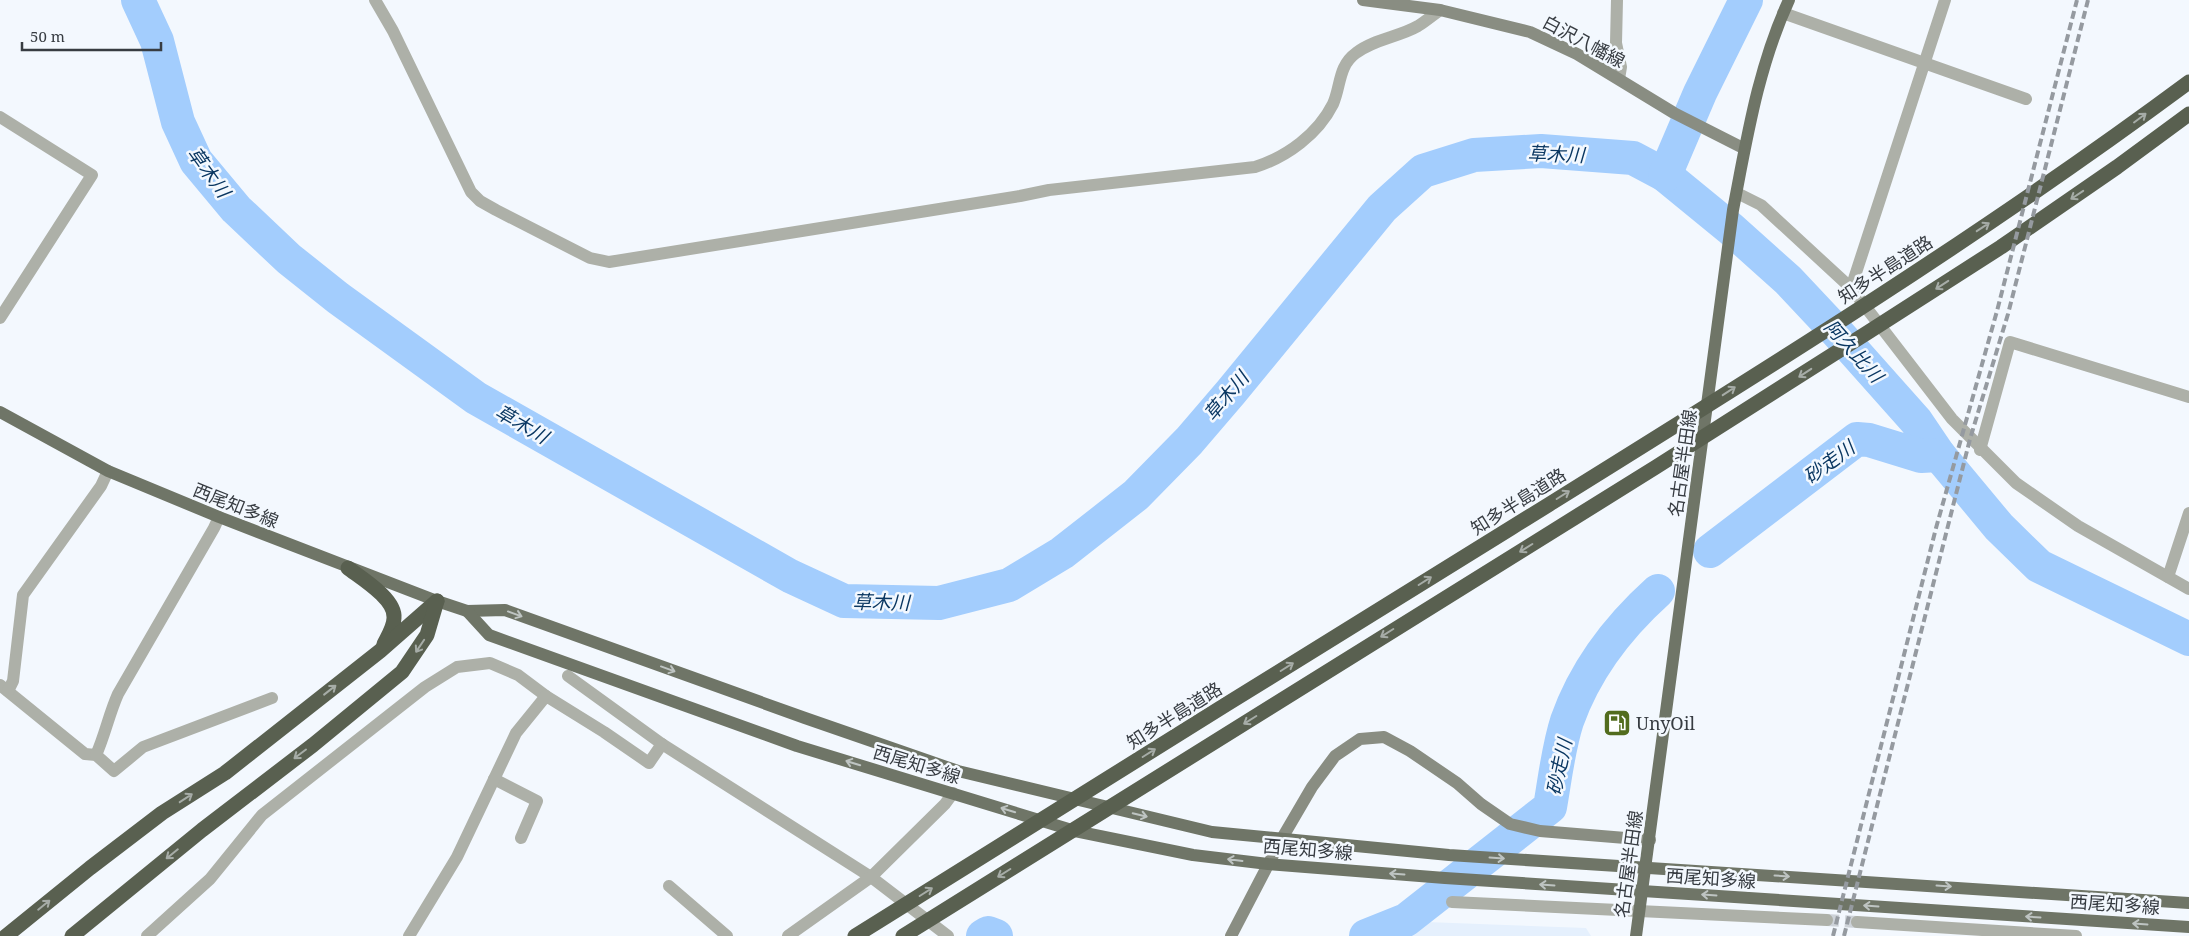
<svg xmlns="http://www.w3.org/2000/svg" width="2189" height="936" font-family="'Noto Serif','Noto Sans JP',serif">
<rect width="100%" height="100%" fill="#f3f8fe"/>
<polygon fill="#e5f0fd" points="1426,922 1586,928 1591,936 1406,936"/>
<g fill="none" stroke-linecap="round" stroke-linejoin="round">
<g stroke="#a3cdfd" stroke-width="34">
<polyline points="138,0 157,41 178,122 196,161 236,209 289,259 338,298 476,398 790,576 844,601 939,603 1009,585 1062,553 1136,495 1189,441 1231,392 1382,208 1423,171 1474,155 1541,151 1633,158 1665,175 1731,229 1788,280 1835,330 1916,421 1939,455 1999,527 2039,566 2189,639"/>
<polyline points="1665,175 1700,93 1746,0"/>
<polyline points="1710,551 1857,439 1869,440 1921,456 1939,455"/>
<polyline points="983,936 988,933 996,936"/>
<path d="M1366,936L1406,920L1550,807C1555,779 1558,749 1567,721C1585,670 1618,627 1658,591"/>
</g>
<polyline stroke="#cdd2d8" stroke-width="12" stroke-dasharray="12 6" stroke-linecap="butt" points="1827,920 1857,922"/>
<g stroke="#adb0a8" stroke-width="12">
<path d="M375,0L393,31L471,192L480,201L496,210L590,258L609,262L1020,196L1049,190L1255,167C1287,157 1318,134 1333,104C1341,86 1338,66 1356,53C1374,39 1399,37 1418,26C1426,21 1433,15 1440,10"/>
<polyline points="1617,0 1616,43 1621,67 1619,79"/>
<polyline points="1783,13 2026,99"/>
<polyline points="0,117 92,175 0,318"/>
<polyline points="1737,193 1761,205 1851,288 1952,419 2016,483 2078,526 2189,589"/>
<polyline points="1851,288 1945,0"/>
<polyline points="1980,450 2010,342 2189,397"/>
<polyline points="2168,577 2189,513"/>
<polyline points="568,676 662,744 871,877 948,936"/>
<polyline points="0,685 85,754 96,755 114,771 143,747 272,698"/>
<polyline points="8,691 13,681 23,595 101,486 108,471"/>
<path d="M96,755C105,735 109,714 118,694L214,528L219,517"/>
<polyline points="494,779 537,801 521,838"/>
<polyline points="669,886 727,936"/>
<polyline points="1452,902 1827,920"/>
<polyline points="1857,922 2076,936"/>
<polyline points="147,936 210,879 262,815 425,687 457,667 490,663 518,675 546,696"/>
<polyline points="409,936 457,857 516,733 546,696 604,732 649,763 662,744"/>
<polyline points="788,936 871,877 945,804 953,793"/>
</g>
<g stroke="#898d82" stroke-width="12">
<polyline points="1363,0 1440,10 1530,32 1577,54 1674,113 1743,148"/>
<polyline points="1231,936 1281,840 1312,787 1335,756 1360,739 1384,737 1410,751 1457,783 1481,804 1510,824 1540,831 1650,840"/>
</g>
<g stroke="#6f7567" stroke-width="12">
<polyline points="0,412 108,471 219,517 437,601 467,611 505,610 805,718 958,771 1212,832 1449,855 2189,903"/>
<polyline points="467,611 489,635 797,746 1075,831 1193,855 1268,864 1445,878 2189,927"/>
<path d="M1636,936L1733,210C1747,138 1758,67 1789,0"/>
</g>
<g stroke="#596050" stroke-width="15">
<path d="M348,568C361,578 396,599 394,618C394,627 388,636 384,644"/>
<polyline points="6,936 90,868 162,813 225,773 380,651 437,601"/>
<polyline points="72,936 202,830 313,745 402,672 427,635 437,601"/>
<path d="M855,936C1073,800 1292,663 1511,528C1741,385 1972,243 2189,82"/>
<polyline points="903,936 1656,467 1870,331 2001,247 2117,167 2189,114"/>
</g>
<g stroke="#959aa0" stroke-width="4" stroke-dasharray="8 4" stroke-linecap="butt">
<polyline points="1833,936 1936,528 1997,311 2077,0"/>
<polyline points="1844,936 1970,439 2008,314 2088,0"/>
</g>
</g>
<defs><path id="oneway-shaft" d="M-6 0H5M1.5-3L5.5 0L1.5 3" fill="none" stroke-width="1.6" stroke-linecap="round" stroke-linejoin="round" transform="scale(1.25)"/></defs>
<g stroke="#a6aca7">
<use href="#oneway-shaft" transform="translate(2140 118) rotate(-37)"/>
<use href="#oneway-shaft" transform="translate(2077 195) rotate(146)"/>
<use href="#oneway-shaft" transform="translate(1983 227) rotate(-33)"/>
<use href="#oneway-shaft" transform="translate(1942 285) rotate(147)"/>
<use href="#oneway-shaft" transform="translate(1805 373) rotate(147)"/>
<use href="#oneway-shaft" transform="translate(1729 391) rotate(-33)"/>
<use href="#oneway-shaft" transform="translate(1563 495) rotate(-32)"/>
<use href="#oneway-shaft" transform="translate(1526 548) rotate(148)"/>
<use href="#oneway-shaft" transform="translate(1425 581) rotate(-32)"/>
<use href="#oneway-shaft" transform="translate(1387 633) rotate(148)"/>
<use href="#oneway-shaft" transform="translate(420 646) rotate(124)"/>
<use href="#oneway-shaft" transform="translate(1287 667) rotate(-32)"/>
<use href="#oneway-shaft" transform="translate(330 690) rotate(-38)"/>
<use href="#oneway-shaft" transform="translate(1250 720) rotate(148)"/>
<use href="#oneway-shaft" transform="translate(1149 753) rotate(-32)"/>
<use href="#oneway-shaft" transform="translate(300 754) rotate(143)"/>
<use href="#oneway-shaft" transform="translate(186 798) rotate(-33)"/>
<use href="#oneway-shaft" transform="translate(172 854) rotate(141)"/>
<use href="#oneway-shaft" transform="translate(1004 873) rotate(148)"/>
<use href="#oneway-shaft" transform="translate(926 892) rotate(-32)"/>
<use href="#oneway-shaft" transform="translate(44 905) rotate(-39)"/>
</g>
<g stroke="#bec4c2">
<use href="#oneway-shaft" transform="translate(515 614) rotate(20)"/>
<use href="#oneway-shaft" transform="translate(668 669) rotate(20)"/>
<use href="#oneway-shaft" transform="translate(853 763) rotate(-163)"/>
<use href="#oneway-shaft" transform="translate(1008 810) rotate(-163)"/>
<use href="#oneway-shaft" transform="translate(1140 815) rotate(13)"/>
<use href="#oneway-shaft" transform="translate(1497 858) rotate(4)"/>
<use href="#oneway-shaft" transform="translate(1235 860) rotate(-173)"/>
<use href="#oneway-shaft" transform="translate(1397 874) rotate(-176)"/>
<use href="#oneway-shaft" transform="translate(1782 876) rotate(4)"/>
<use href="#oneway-shaft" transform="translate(1547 885) rotate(-176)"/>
<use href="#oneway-shaft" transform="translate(1944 886) rotate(4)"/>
<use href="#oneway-shaft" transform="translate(1709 895) rotate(-176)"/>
<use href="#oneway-shaft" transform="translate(1871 906) rotate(-176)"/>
<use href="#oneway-shaft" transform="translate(2033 917) rotate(-176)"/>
<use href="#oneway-shaft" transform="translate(2140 924) rotate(-176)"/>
</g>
<defs>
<g id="fuel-square" transform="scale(1.4375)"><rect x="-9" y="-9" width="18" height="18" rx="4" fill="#526c1e" stroke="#f3f8fe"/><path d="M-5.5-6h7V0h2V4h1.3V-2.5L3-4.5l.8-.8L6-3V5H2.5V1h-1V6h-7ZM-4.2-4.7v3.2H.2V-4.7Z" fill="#fff"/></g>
</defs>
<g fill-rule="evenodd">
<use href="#fuel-square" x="1617" y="723"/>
</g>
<g text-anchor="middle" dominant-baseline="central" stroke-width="5" stroke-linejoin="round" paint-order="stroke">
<g font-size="18" fill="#373c42" stroke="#f3f8fe">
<text transform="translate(1584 41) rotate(28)">白沢八幡線</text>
<text transform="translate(1885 269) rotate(-33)">知多半島道路</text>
<text transform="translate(1682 463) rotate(-82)">名古屋半田線</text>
<text transform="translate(1518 501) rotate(-32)">知多半島道路</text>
<text transform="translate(236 505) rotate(22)">西尾知多線</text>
<text transform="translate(1174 715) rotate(-32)">知多半島道路</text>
<text transform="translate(917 764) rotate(17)">西尾知多線</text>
<text transform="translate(1308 849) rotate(5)">西尾知多線</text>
<text transform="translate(1628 864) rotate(-82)">名古屋半田線</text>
<text transform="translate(1711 878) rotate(4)">西尾知多線</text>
<text transform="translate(2115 904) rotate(4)">西尾知多線</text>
</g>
<g font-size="18" fill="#373c42" stroke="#f3f8fe" text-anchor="start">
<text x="1636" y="723">UnyOil</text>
</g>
<g font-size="19" font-style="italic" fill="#0a3762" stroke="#f3f8fe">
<text transform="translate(1556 154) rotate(2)">草木川</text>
<text transform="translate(209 172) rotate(54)">草木川</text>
<text transform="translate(1854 351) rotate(48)">阿久比川</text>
<text transform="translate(1226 396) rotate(-50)">草木川</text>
<text transform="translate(522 424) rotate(30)">草木川</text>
<text transform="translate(1829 462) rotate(-36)">砂走川</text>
<text transform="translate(881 602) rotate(1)">草木川</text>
<text transform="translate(1559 767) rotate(-78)">砂走川</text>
</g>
</g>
<path d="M22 42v8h139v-8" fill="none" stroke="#373c42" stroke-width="2.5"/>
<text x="30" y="42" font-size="15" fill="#373c42" stroke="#f3f8fe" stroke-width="4" paint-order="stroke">50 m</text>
</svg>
